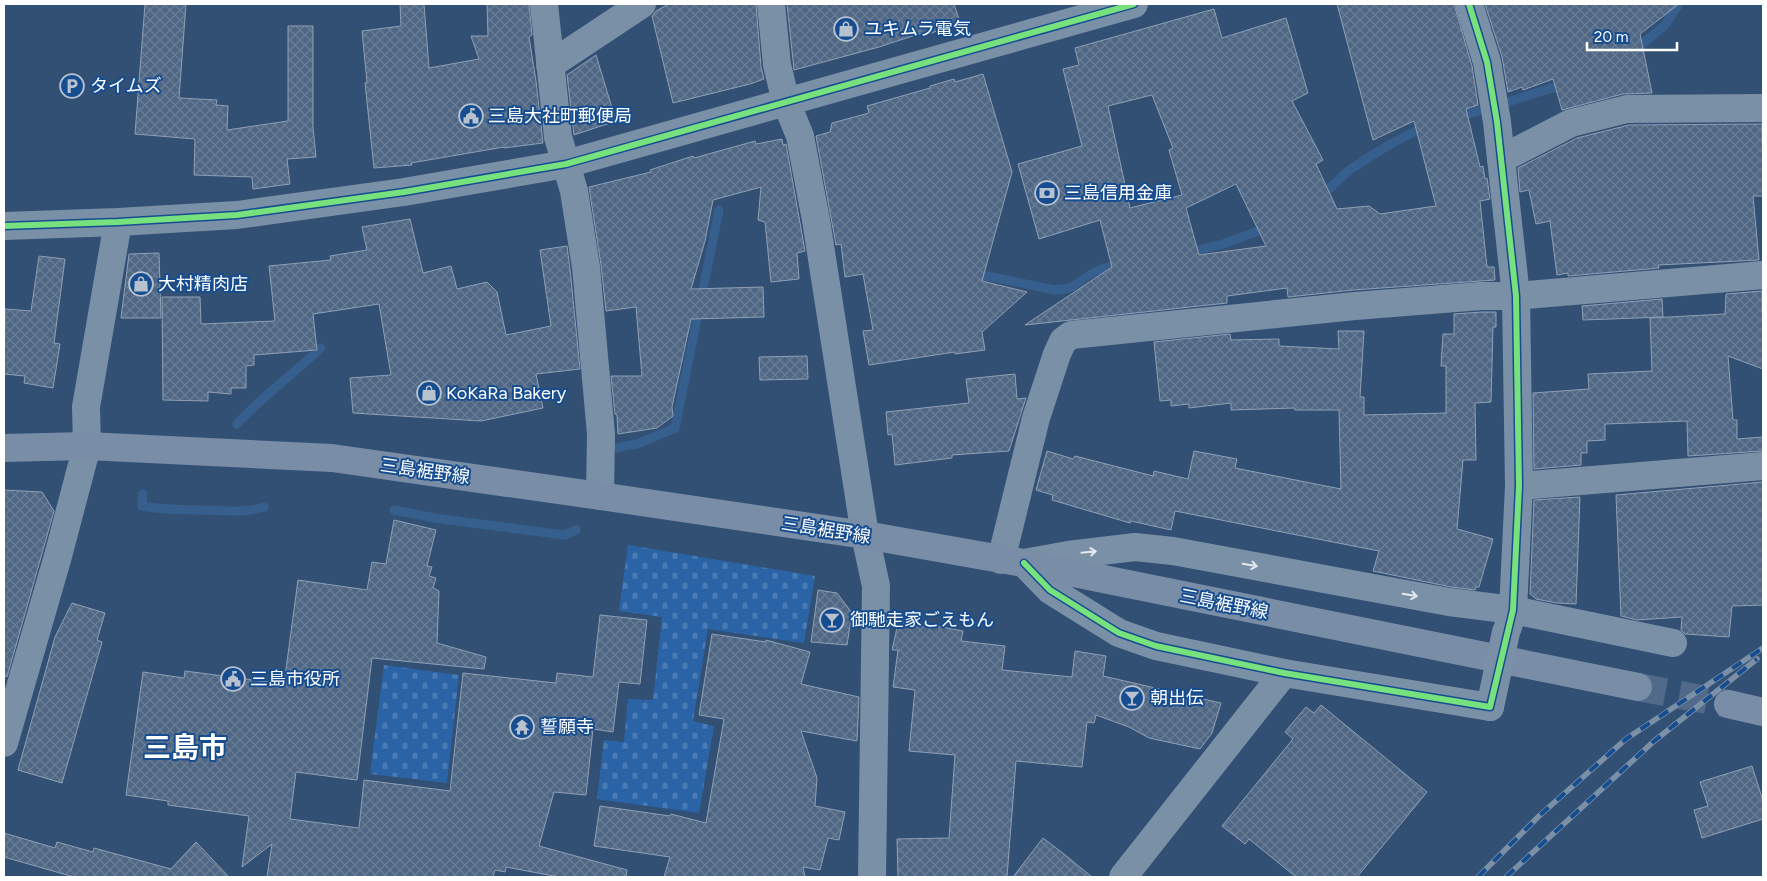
<svg xmlns="http://www.w3.org/2000/svg" width="1767" height="881" font-family="Figtree,'Noto Sans JP',sans-serif">
<defs>
<pattern id="cemetery-stones" width="16" height="16" patternUnits="userSpaceOnUse" patternTransform="scale(1.25)"><rect width="16" height="16" fill="#2a64a7"/><path d="M2 7V4a2 2 0 0 1 4 0v3zM10 15v-3a2 2 0 0 1 4 0v3z" fill="#4a7bb4"/></pattern>
<pattern id="building-cross-hatch" width="8" height="8" patternUnits="userSpaceOnUse" patternTransform="scale(1.25)"><rect width="8" height="8" fill="#4f6784"/><path d="M0 0l8 8M0 8l8-8" fill="none" stroke="#697e96"/></pattern>
</defs>
<rect width="100%" height="100%" fill="#325074"/>
<g fill="url(#cemetery-stones)">
<polygon points="628,545 815,576 804,643 708,629 693,721 714,726 699,813 597,799 604,740 624,742 628,699 653,700 662,617 619,611"/>
<polygon points="384,665 459,675 447,783 370,774"/>
</g>
<g fill="none" stroke-linecap="round" stroke-linejoin="round">
<g stroke="#375f8e" stroke-width="9">
<polyline points="1634,51 1665,25 1679,4"/>
<polyline points="1456,118 1565,84"/>
<path d="M1319,197C1331,189 1340,177 1351,169C1371,155 1404,135 1427,127"/>
<polyline points="1187,253 1223,244 1269,227"/>
<path d="M973,276H987L1055,290C1078,289 1077,281 1095,272C1102,267 1114,266 1123,265"/>
<path d="M237,424C263,396 293,374 321,348"/>
<polyline points="615,448 637,444 675,428 719,210"/>
<path d="M143,494L142,506C163,510 184,510 205,510C225,511 245,513 264,507"/>
<polyline points="394,510 435,518 564,535 576,530"/>
</g>
</g>
<g fill="url(#building-cross-hatch)" stroke="#8fa0b5" fill-rule="evenodd">
<polygon points="145,4 186,4 179,98 217,100 216,105 228,106 227,130 288,121 288,26 313,26 313,127 316,157 287,159 290,184 253,189 252,177 194,175 195,139 135,134"/>
<polygon points="400,4 424,4 429,68 479,59 471,36 488,36 487,4 529,4 532,35 529,37 536,81 543,143 504,148 504,147 411,163 412,165 374,168 365,83 367,82 362,31 401,26"/>
<polygon points="669,4 756,4 761,67 764,79 750,84 673,103 652,16 656,11"/>
<polygon points="787,4 954,4 960,22 929,34 928,31 879,47 794,70"/>
<path d="M1337,4H1454L1472,66L1478,105L1466,109L1480,167L1483,166L1485,179L1487,178L1490,199L1480,201L1487,267H1494L1495,280L1353,290L1288,297L1287,288L1227,296V303L1025,325L1112,267L1100,220L1039,239L1018,164L1082,146L1063,69L1079,65L1075,48L1214,9L1222,38L1286,18L1308,93L1292,101L1323,160L1316,164L1337,209L1369,206L1380,214L1436,206L1414,121L1373,140ZM1152,95L1173,148L1169,150L1182,195L1130,208L1108,106ZM1236,184L1266,246L1199,255L1186,208Z"/>
<polygon points="1485,4 1679,4 1640,34 1652,93 1623,94 1562,110 1553,79 1523,90 1522,87 1508,92 1502,57"/>
<polygon points="596,55 616,121 574,135 567,75"/>
<polygon points="983,74 1012,172 982,281 1027,292 982,332 985,350 955,354 955,352 869,365 863,331 873,330 863,274 845,277 841,244 836,245 816,136 830,132 832,123 869,113 867,106 930,88 930,86 954,79 955,82"/>
<polygon points="1762,124 1763,196 1753,196 1759,260 1658,265 1659,268 1568,276 1568,273 1557,275 1550,221 1536,224 1529,190 1520,192 1518,168 1577,138 1629,125"/>
<polygon points="782,139 783,145 786,144 805,251 797,253 799,279 771,282 765,222 758,220 761,187 713,200 705,241 691,289 763,287 764,317 691,319 672,407 673,416 657,428 618,434 617,415 615,414 611,376 642,376 636,307 606,311 601,265 589,187 651,172 650,170 693,156 694,158 755,141 756,144"/>
<polygon points="410,219 423,273 451,266 457,289 487,282 497,292 506,335 551,326 540,250 567,246 570,269 580,369 536,374 543,408 481,421 353,413 350,378 391,375 379,304 313,314 317,350 254,355 254,365 246,366 246,388 231,388 231,394 208,392 208,401 163,400 162,297 200,297 201,324 275,321 269,266 331,260 330,256 367,250 362,227"/>
<polygon points="159,253 161,318 121,318 129,254"/>
<polygon points="39,256 65,259 54,343 60,344 53,388 24,383 25,376 4,374 5,309 31,311"/>
<polygon points="1762,291 1763,369 1728,356 1733,420 1737,420 1737,439 1763,437 1763,451 1688,456 1687,421 1605,424 1605,440 1587,441 1587,453 1581,453 1581,465 1534,469 1533,393 1589,389 1588,374 1652,371 1650,318 1725,314 1726,294"/>
<polygon points="1662,299 1663,317 1583,320 1582,306"/>
<polygon points="1482,312 1496,312 1496,327 1493,327 1491,402 1475,403 1476,460 1463,460 1457,529 1493,539 1479,587 1476,587 1475,590 1451,587 1373,571 1379,551 1175,511 1171,530 1131,521 1130,523 1052,500 1053,495 1036,490 1047,451 1073,459 1075,456 1153,476 1154,471 1188,479 1194,451 1237,459 1235,468 1341,489 1339,410 1295,410 1295,408 1231,410 1231,403 1189,408 1189,404 1171,406 1171,400 1160,401 1154,342 1230,334 1231,340 1279,339 1279,346 1339,349 1338,331 1364,331 1360,397 1364,397 1364,415 1446,413 1446,366 1441,366 1443,334 1454,334 1454,314"/>
<polygon points="807,356 808,379 760,380 759,357"/>
<polygon points="1015,374 1017,399 1026,398 1009,451 952,455 952,458 895,465 892,434 888,435 886,412 969,403 966,379"/>
<polygon points="1763,482 1763,605 1732,606 1729,637 1685,634 1681,630 1682,617 1637,620 1621,616 1616,495"/>
<polygon points="4,490 42,492 54,511 7,677 4,676"/>
<polygon points="1580,497 1576,604 1557,603 1536,599 1530,594 1534,500"/>
<polygon points="394,520 436,530 427,566 432,567 429,576 436,578 433,588 439,591 437,643 486,657 484,669 372,658 357,780 296,772 290,819 359,828 364,780 450,791 463,673 556,683 557,673 593,677 600,615 647,620 640,684 619,682 613,732 593,729 586,795 554,792 539,846 627,870 626,877 559,877 506,867 505,872 495,870 493,877 267,877 272,844 242,867 249,816 168,805 168,801 126,795 143,672 184,678 185,671 284,684 298,580 367,590 372,562 386,564"/>
<polygon points="818,590 837,593 852,613 847,645 811,642"/>
<polygon points="72,603 105,613 97,640 102,642 62,783 18,770 55,637"/>
<polygon points="899,619 963,631 961,641 1005,646 1002,670 1072,677 1075,651 1106,656 1103,676 1221,703 1212,733 1200,749 1149,738 1129,727 1096,715 1094,723 1087,722 1082,767 1016,761 1007,877 898,877 897,839 949,838 955,755 909,751 915,690 893,687 898,650 892,650"/>
<polygon points="712,634 766,642 766,640 810,652 801,684 859,697 857,741 801,731 817,778 815,806 845,812 839,840 828,838 820,870 803,867 805,877 664,877 670,857 594,846 600,806 670,816 671,814 706,823 724,719 699,715"/>
<polygon points="1321,705 1427,792 1357,877 1296,877 1249,839 1245,844 1222,826 1293,739 1285,732 1306,707 1314,713"/>
<polygon points="1752,766 1763,801 1763,819 1702,838 1694,810 1708,806 1700,782"/>
<polygon points="4,833 55,848 57,842 93,852 94,848 171,869 196,842 229,877 74,877 4,857"/>
<polygon points="1043,838 1064,854 1092,877 1013,877"/>
</g>
<g fill="none" stroke-linecap="round" stroke-linejoin="round">
<polyline stroke="#516a89" stroke-width="28" stroke-dasharray="28 14" stroke-linecap="butt" points="1638,687 1728,704"/>
<g stroke="#7a90a7" stroke-width="28">
<polyline points="544,4 558,137 574,191 586,267 601,434 600,496"/>
<polyline points="771,4 777,65 786,102 800,136 816,220 865,535"/>
<polyline points="1469,4 1487,62 1497,122 1516,296 1519,486 1513,610 1508,627"/>
<polyline points="550,65 642,4"/>
<polyline points="1501,159 1571,123 1627,109 1763,108"/>
<polyline points="1519,486 1763,466"/>
<polyline points="1001,560 1036,418 1057,354 1063,341 1071,335 1355,306 1481,296 1516,296 1763,275"/>
<polyline points="1024,563 1068,555 1135,547 1173,551 1449,602 1513,610 1673,643"/>
<polyline points="1024,563 1050,590 1119,633 1156,646 1284,673 1490,707"/>
<polyline points="4,743 58,556 87,446 86,407 118,222"/>
<polyline points="1123,877 1284,673"/>
</g>
<g stroke="#7a90a7" stroke-width="28">
<polyline points="4,226 118,222 237,215 404,192 566,164 1134,4"/>
<polyline points="865,535 876,586 872,877"/>
</g>
<g stroke="#798da7" stroke-width="28">
<polyline points="4,448 87,446 332,458 600,496 865,535 1024,563 1638,687"/>
<polyline points="1728,704 1763,712"/>
</g>
<g stroke="#7b90a7" stroke-width="5.5">
<g id="rail">
<polyline points="1478,877 1539,816 1626,739 1763,648"/>
<polyline points="1506,877 1653,742 1757,659"/>
</g>
</g>
<use href="#rail" stroke="#164d90" stroke-width="4" stroke-dasharray="11" stroke-linecap="butt"/>
<polyline stroke="#7a90a7" stroke-width="28" points="1490,707 1506,632"/>
<g stroke="#164d90" stroke-width="9">
<g id="cycleway">
<polyline points="4,226 118,222 237,215 404,192 566,164 1134,4"/>
<polyline points="1024,563 1050,590 1119,633 1156,646 1284,673 1490,707 1513,610 1519,486 1516,296 1497,122 1487,62 1469,4"/>
</g>
</g>
<use href="#cycleway" stroke="#77e17e" stroke-width="6"/>
</g>
<defs><path id="oneway-shaft" d="M-6 0H5M1.5-3L5.5 0L1.5 3" fill="none" stroke-width="1.6" stroke-linecap="round" stroke-linejoin="round" transform="scale(1.25)"/></defs>
<g stroke="#e4e9ed">
<use href="#oneway-shaft" transform="translate(1089 552) rotate(-6)"/>
<use href="#oneway-shaft" transform="translate(1250 565) rotate(10)"/>
<use href="#oneway-shaft" transform="translate(1410 595) rotate(10)"/>
</g>
<defs>
<g id="shop-ring" transform="scale(1.25)"><circle r="9.5" fill="#164d90" stroke="#b7c2ce" stroke-width="1.5"/><path d="M-5-2.5h2.3a2.7 3.5 0 0 1 5.4 0H5L5.5 6h-11ZM-1.5-2.5h3a1.5 2.3 0 0 0-3 0Z" fill="#b7c2ce"/></g>
<g id="parking-ring" transform="scale(1.25)"><circle r="9.5" fill="#164d90" stroke="#b7c2ce" stroke-width="1.5"/><path d="M-3.5-5.5H1a3.5 3.5 0 0 1 0 7H-1V5.5H-3.5ZM-1-3.4V-.6H.8a1.4 1.4 0 0 0 0-2.8Z" fill="#b7c2ce"/></g>
<g id="civic-ring" transform="scale(1.25)"><circle r="9.5" fill="#164d90" stroke="#b7c2ce" stroke-width="1.5"/><path d="M-.6-6.5H3V-4.5H.6V-3L4-1V1h2V6H-6V1h2V-1L-.6-3ZM-1.2 2.5V6h2.4V2.5Z" fill="#b7c2ce"/></g>
<g id="bank-ring" transform="scale(1.25)"><circle r="9.5" fill="#164d90" stroke="#b7c2ce" stroke-width="1.5"/><path d="M-6-4H6V4H-6ZM0-2.3a2.3 2.3 0 1 0 0 4.6a2.3 2.3 0 1 0 0-4.6Z" fill="#b7c2ce"/></g>
<g id="bar-ring" transform="scale(1.25)"><circle r="9.5" fill="#164d90" stroke="#b7c2ce" stroke-width="1.5"/><path d="M-6-5H6L.8 .8V4.5H3.5V6h-7V4.5H-.8V.8Z" fill="#b7c2ce"/></g>
<g id="temple-ring" transform="scale(1.25)"><circle r="9.5" fill="#164d90" stroke="#b7c2ce" stroke-width="1.5"/><path d="M0-6L5-2H3V0L6.5 2.5H4V6H1.5V3h-3V6H-4V2.5H-6.5L-3 0V-2H-5Z" fill="#b7c2ce"/></g>
</defs>
<g fill-rule="evenodd">
<use href="#shop-ring" x="846" y="29"/>
<use href="#parking-ring" x="72" y="86"/>
<use href="#civic-ring" x="471" y="116"/>
<use href="#bank-ring" x="1047" y="193"/>
<use href="#shop-ring" x="141" y="284"/>
<use href="#shop-ring" x="429" y="393"/>
<use href="#bar-ring" x="832" y="620"/>
<use href="#civic-ring" x="233" y="679"/>
<use href="#bar-ring" x="1132" y="698"/>
<use href="#temple-ring" x="522" y="727"/>
</g>
<g text-anchor="middle" dominant-baseline="central" stroke-width="4" stroke-linejoin="round" paint-order="stroke">
<g font-size="18" fill="#fff" stroke="#164d90" text-anchor="start">
<text x="864" y="29">ユキムラ電気</text>
<text x="90" y="86">タイムズ</text>
<text x="488" y="116">三島大社町郵便局</text>
<text x="1064" y="193">三島信用金庫</text>
<text x="158" y="284">大村精肉店</text>
<text x="446" y="393">KoKaRa Bakery</text>
<text x="850" y="620">御馳走家ごえもん</text>
<text x="250" y="679">三島市役所</text>
<text x="1150" y="698">朝出伝</text>
<text x="540" y="727">誓願寺</text>
</g>
<g font-size="18" fill="#fff" stroke="#164d90">
<text transform="translate(425 471) rotate(8)">三島裾野線</text>
<text transform="translate(826 530) rotate(9)">三島裾野線</text>
<text transform="translate(1224 604) rotate(11)">三島裾野線</text>
</g>
<g font-size="28" font-weight="bold" fill="#fff" stroke="#164d90">
<text x="185" y="747">三島市</text>
</g>
</g>
<rect width="1767" height="881" fill="none" stroke="#ffffff" stroke-width="10"/>
<path d="M1587 42v8h90v-8" fill="none" stroke="#ffffff" stroke-width="2.5"/>
<text x="1594" y="42" font-size="15" fill="#ffffff" stroke="#164d90" stroke-width="4" paint-order="stroke">20 m</text>
</svg>
